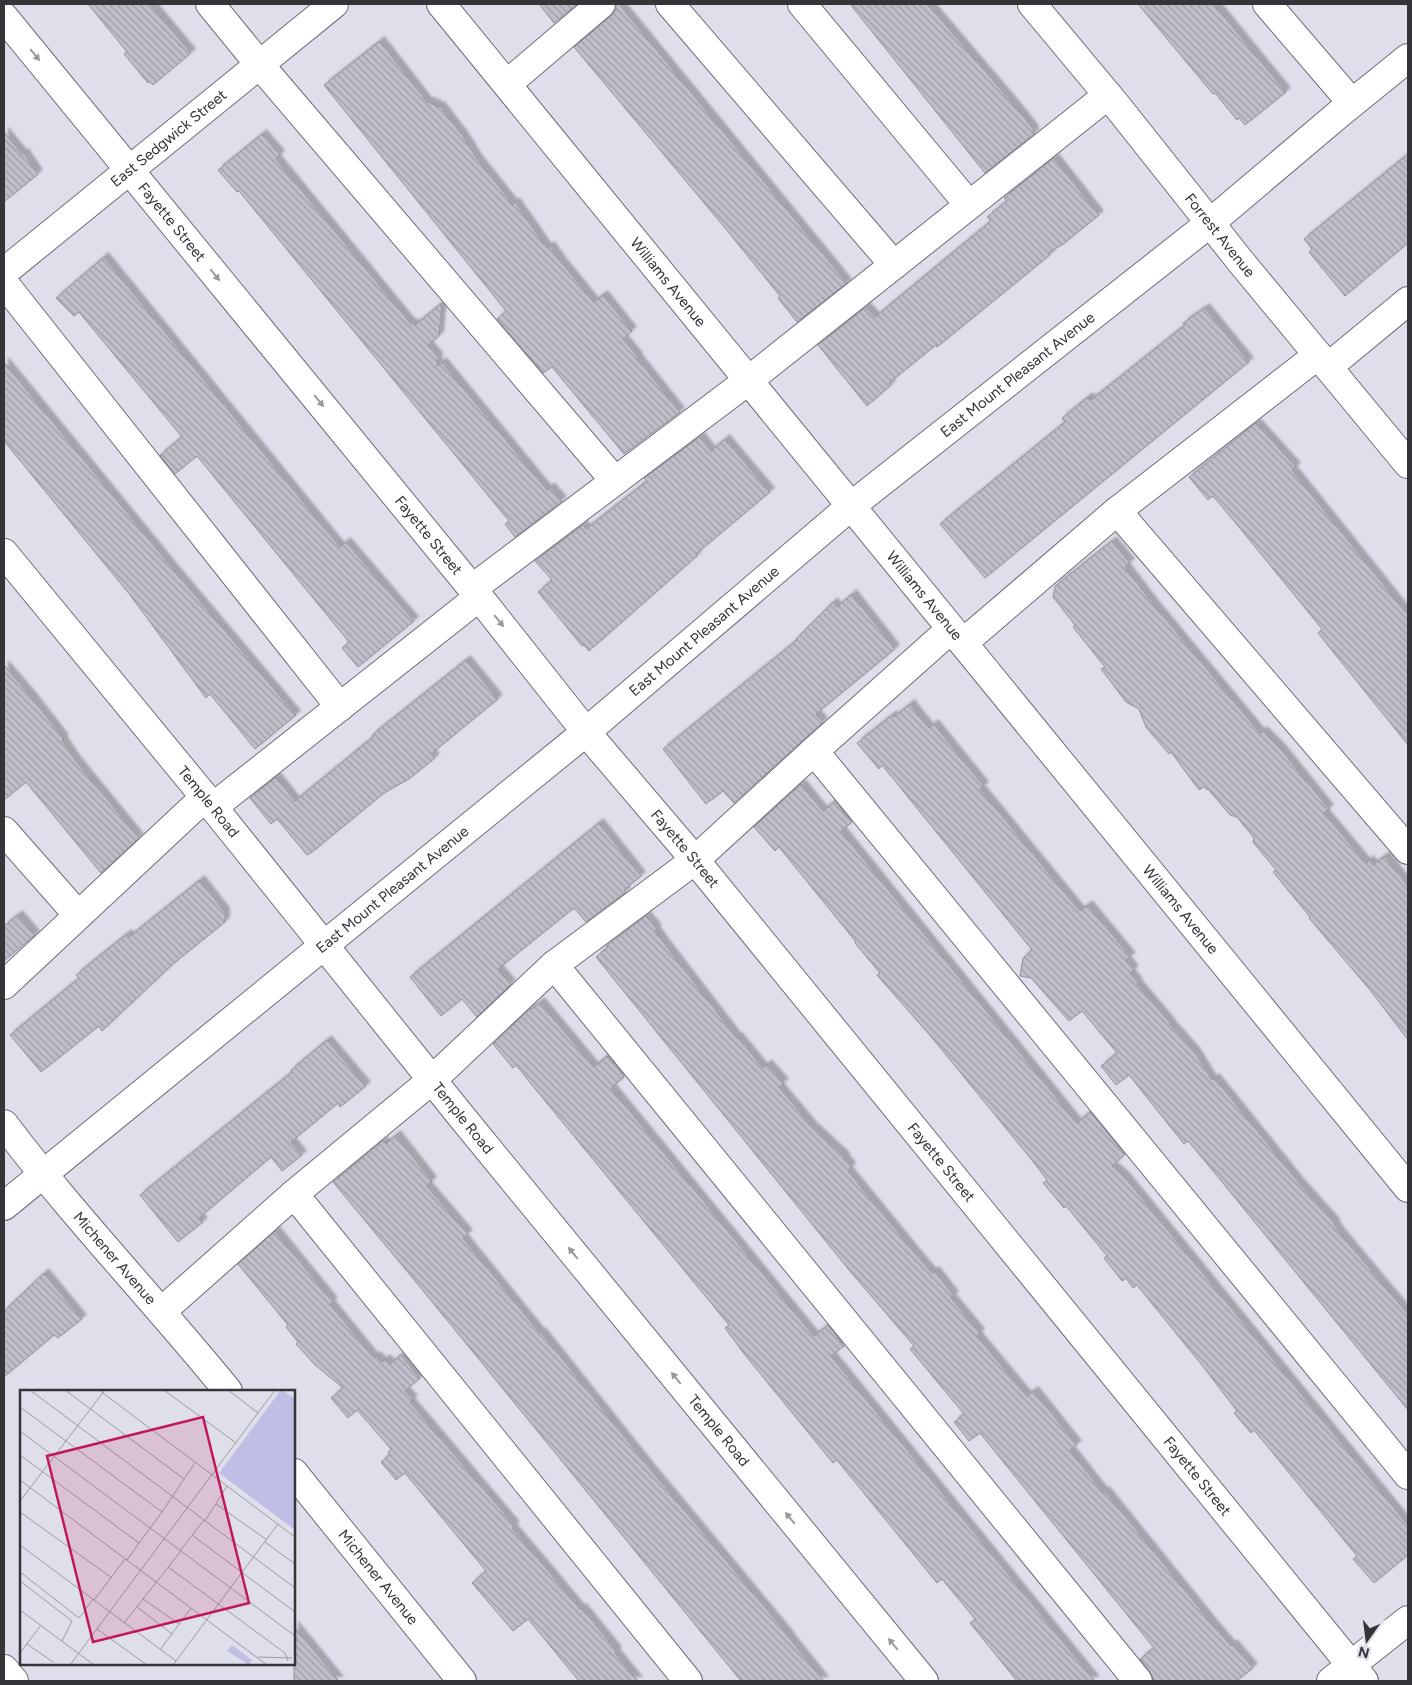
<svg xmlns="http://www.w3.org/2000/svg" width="1412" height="1685" font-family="Figtree,sans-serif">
<defs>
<pattern id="building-back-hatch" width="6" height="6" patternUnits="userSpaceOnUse" patternTransform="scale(1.25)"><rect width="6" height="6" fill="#bfbfca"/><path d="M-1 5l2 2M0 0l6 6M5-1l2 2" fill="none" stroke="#9c9ca5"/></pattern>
<filter id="shadow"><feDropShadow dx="4.5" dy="-4.5" stdDeviation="1" flood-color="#0004"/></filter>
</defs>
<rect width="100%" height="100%" fill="#dedfea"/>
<g fill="url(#building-back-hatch)" stroke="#92939d" filter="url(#shadow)">
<polygon points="88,4 150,4 191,53 153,85 149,81 148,83 124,54 127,52"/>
<polygon points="539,4 577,4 554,23"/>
<polygon points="616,4 619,4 847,283 797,322 778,298 780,296 725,228 574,47 611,16 616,10"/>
<polygon points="850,4 928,4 1015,106 1034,130 1033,131 1035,133 985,173"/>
<polygon points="1138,4 1214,4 1286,92 1245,125 1239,118 1237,120 1215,93 1213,94"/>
<polygon points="380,41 428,103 430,101 432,105 434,103 438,107 440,106 463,136 478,160 513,204 515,202 547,248 550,246 562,263 594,302 603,295 632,331 623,339 638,357 637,358 680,412 624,454 552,367 543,373 497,319 506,311 324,85"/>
<polygon points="4,132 22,154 24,153 38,174 4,202"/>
<polygon points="262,134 280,155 276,159 411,324 413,323 415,325 442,303 439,336 428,345 438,357 437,366 442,362 547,490 550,487 562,501 515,537 505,524 509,521 239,191 237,192 218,170"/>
<polygon points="1408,154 1408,243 1345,296 1309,252 1312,249 1304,239"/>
<polygon points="1054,158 1099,215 1062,245 1048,253 1050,255 937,347 936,345 889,383 891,385 867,406 818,345 866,307 875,317 991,221 987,217 1007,201 1004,198"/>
<polygon points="104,257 340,547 346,542 414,621 358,667 342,648 349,642 197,456 175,474 160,455 182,437 79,312 74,316 56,298"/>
<polygon points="1205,308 1249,362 985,578 940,524 1065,422 1062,418 1088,397 1091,400 1185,325 1183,323"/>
<polygon points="4,362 174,570 296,715 255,749 210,694 206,698 130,595 4,441"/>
<polygon points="1256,423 1296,467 1292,470 1408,615 1408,745 1318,633 1322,629 1243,532 1213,496 1208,500 1189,477"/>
<polygon points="700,437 711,451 725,439 770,492 696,554 697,556 589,651 584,645 582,646 538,592 552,580 535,561 583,525 586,529 647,481 644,478"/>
<polygon points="1112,541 1130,563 1125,567 1154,605 1260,733 1263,731 1280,748 1329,809 1324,813 1366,863 1369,860 1373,865 1385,856 1408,886 1408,1040 1370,990 1309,918 1310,917 1273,872 1276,870 1253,842 1254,838 1237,817 1230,815 1208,789 1207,790 1204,787 1199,790 1171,752 1169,754 1146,727 1139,709 1126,702 1101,669 1105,667 1073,627 1075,625 1053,597 1055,586"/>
<polygon points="852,594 895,649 816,714 823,722 734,803 723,791 706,804 663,749 797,640 796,639 833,602 837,607"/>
<polygon points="466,660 498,699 431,754 435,758 409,779 384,793 311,853 307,855 277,819 271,824 250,798 276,777 295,801 373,737 372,735"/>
<polygon points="4,665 33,699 64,739 62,740 76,761 139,838 101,873 26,782 4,800"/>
<polygon points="910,704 929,728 934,724 946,739 984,786 980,789 1080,911 1088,905 1131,957 1126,960 1134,970 1130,973 1138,983 1137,984 1171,1024 1170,1024 1195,1052 1212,1080 1215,1078 1300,1184 1335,1223 1334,1224 1340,1233 1408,1314 1408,1410 1204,1160 1188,1141 1184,1144 1129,1075 1116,1085 1101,1066 1117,1053 1082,1011 1069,1021 1031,978 1020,976 1023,958 1032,950 882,765 879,769 857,743 892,715 894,717"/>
<polygon points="801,784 823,811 835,801 852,822 841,831 1077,1123 1090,1112 1106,1131 1125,1154 1112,1166 1124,1176 1408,1525 1408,1555 1374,1583 1353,1559 1357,1556 1254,1430 1251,1433 1234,1413 1237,1411 1205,1369 1137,1285 1133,1288 1126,1278 1122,1281 1104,1258 1107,1256 1066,1206 1064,1208 1043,1183 1047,1180 1031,1159 933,1039 877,975 880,973 855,943 856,942 779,847 775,851 754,827"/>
<polygon points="599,823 641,876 624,890 626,892 586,922 574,908 498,969 511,984 477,1017 462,999 441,1016 410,977"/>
<polygon points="200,880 225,912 225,922 173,964 102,1031 99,1026 41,1072 10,1035 79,978 76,975 103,953 127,934 129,937"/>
<polygon points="18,915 35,935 4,961 4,926"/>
<polygon points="646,916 657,929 655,930 664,943 737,1038 738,1037 763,1068 767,1064 784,1083 779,1087 814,1129 815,1129 845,1157 844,1158 851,1167 848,1171 915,1253 932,1273 935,1271 954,1296 951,1298 980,1333 977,1336 1027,1396 1034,1391 1077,1445 1070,1450 1103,1492 1105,1491 1214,1626 1231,1646 1233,1644 1253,1668 1237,1681 1153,1681 1150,1672 1140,1659 1154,1648 980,1433 969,1441 954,1422 964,1414 910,1349 914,1346 849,1270 596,957 608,947 606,946"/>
<polygon points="540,1002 594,1067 607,1056 624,1077 611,1088 814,1336 828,1325 844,1346 831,1356 1095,1681 1017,1681 970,1623 975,1619 942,1579 937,1583 837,1460 833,1463 745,1355 725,1328 729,1325 532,1085 516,1065 513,1068 493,1044 531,1008 532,1009"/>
<polygon points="327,1040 366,1086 340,1107 338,1103 291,1142 302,1155 282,1171 271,1157 199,1218 203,1222 178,1242 140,1195 292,1072 291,1070"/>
<polygon points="396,1135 432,1181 427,1186 468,1234 463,1238 540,1333 541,1332 647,1465 789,1636 788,1636 824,1681 741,1681 420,1287 333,1182 383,1141 386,1144"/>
<polygon points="275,1231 333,1302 330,1304 374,1358 376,1356 382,1362 386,1359 390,1364 401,1355 420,1378 405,1391 413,1400 410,1402 515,1526 512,1528 546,1568 580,1609 582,1608 617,1651 615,1653 638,1681 579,1681 528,1619 513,1631 472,1583 486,1571 405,1473 396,1480 381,1462 390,1454 388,1452 391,1449 357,1410 348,1418 331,1398 343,1388 315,1365 296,1344 298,1342 286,1327 288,1325 238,1264"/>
<polygon points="44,1273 82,1319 58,1338 54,1335 4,1377 4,1311"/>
<polygon points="294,1626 339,1681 294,1681"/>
</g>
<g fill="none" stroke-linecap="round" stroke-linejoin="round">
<g stroke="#6e6e78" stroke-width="30">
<g id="minor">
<polyline points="210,4 259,64 615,481"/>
<path id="s1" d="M441,4L1408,1188"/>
<polyline points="670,4 894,265"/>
<polyline points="802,4 969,205"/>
<path id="s2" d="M1032,4L1117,106L1241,262L1408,464"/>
<polyline points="1267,4 1352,103"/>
<path id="s3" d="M4,17L479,597L586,732L695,860L1364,1681"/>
<polyline points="507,84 601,4"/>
<path id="s4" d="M4,272L334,4"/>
<polyline points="4,283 340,707"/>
<polyline points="1328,367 1408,301"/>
<polyline points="1117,511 1408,850"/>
<path id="s5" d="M4,553L213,807L461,1116L924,1681"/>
<polyline points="473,588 749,380 1108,95"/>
<polyline points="963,643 1117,511 1318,355"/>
<polyline points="814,751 951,629"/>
<polyline points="213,807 479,597"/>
<polyline points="4,831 78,915"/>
<polyline points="554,965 695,860 814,751 1408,1475"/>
<polyline points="4,985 205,797"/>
<path id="s6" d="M4,1124C74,1217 155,1301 228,1391"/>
<polyline points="294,1194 433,1079 554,965 1138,1681"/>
<path id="s7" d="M4,1206L586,732L851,506L1210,223L1340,113L1408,58"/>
<polyline points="162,1311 294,1194 688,1681"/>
<path id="s8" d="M294,1473L462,1681"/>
<polyline points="4,1669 14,1681"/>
<polyline points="1331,1681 1408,1620"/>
</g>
</g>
<use href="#minor" stroke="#fff" stroke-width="28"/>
</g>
<defs><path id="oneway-solid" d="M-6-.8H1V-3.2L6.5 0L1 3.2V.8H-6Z" transform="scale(1.25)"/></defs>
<g fill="#9a9a9c">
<use href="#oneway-solid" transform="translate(35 55) rotate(51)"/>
<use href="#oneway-solid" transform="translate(215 275) rotate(51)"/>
<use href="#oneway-solid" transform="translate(319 401) rotate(51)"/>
<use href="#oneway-solid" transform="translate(499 621) rotate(51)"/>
<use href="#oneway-solid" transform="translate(573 1253) rotate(-129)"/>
<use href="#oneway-solid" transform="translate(676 1378) rotate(-129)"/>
<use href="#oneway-solid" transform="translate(790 1518) rotate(-129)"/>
<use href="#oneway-solid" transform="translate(893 1644) rotate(-129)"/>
</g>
<g text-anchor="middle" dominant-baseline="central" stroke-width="4" stroke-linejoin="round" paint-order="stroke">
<g font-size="15" fill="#343439" stroke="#dedfea">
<text stroke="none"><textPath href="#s4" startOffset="212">East Sedgwick Street</textPath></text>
<text stroke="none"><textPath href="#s3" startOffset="265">Fayette Street</textPath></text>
<text stroke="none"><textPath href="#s2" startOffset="298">Forrest Avenue</textPath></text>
<text stroke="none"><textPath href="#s1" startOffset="359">Williams Avenue</textPath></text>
<text stroke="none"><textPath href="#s7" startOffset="1311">East Mount Pleasant Avenue</textPath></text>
<text stroke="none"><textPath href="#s3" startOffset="670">Fayette Street</textPath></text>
<text stroke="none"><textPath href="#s1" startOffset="764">Williams Avenue</textPath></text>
<text stroke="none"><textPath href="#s7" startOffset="906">East Mount Pleasant Avenue</textPath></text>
<text stroke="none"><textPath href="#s5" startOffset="322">Temple Road</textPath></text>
<text stroke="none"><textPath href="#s3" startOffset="1075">Fayette Street</textPath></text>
<text stroke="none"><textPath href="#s7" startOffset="501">East Mount Pleasant Avenue</textPath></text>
<text stroke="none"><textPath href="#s1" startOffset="1169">Williams Avenue</textPath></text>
<text stroke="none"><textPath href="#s5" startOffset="728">Temple Road</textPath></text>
<text stroke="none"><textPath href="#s3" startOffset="1480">Fayette Street</textPath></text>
<text stroke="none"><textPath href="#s6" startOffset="174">Michener Avenue</textPath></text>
<text stroke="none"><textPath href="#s5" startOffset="1132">Temple Road</textPath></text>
<text stroke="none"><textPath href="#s3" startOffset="1885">Fayette Street</textPath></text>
<text stroke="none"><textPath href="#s8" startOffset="134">Michener Avenue</textPath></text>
</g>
</g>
<g transform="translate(20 1390)">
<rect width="275" height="275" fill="#dedfea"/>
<path d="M261,0L275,8V140L199,83ZM212,255L232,270L229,275L207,261Z" fill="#bfbfe6"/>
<path d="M252,32L275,39V112L264,124L219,88L216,71Z" fill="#bfbfe6"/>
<path fill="none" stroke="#9a9ba3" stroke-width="1" d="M10,0L275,198M45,0L164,89L175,73M79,0L275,147M144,0L216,53M208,0L238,23M0,17L142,122L164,89M0,41L275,246M0,65L119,153L142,122M0,90L247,275M0,111L85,0M196,114L247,150M0,122L92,188M185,131L207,96M172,145L275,222M245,152L275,174M0,155L156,271M160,161L184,130M107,170L119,153M148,177L265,263L268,271M0,182L59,228L73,209M0,191L52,231L42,251M123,209L159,234M74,210L105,169M117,217L152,244M0,220L74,275M104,233L161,161M77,239L127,275M7,254L33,272M140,260L171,218M0,263L21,235M238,267L272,268M50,275L255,0M153,275L258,134"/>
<path fill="#c2185b" fill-opacity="0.15" stroke="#c2185b" stroke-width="2.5" d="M183,27L229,213L73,252L27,66Z"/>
<rect width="275" height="275" fill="none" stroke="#343439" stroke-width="2.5"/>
</g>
<rect width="1412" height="1685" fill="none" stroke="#343439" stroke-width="10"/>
<g transform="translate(1367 1640) rotate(194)" stroke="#dedfea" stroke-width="4" paint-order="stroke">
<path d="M0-4L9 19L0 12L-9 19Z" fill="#343439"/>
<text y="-8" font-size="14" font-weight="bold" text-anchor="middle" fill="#343439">N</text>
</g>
</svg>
